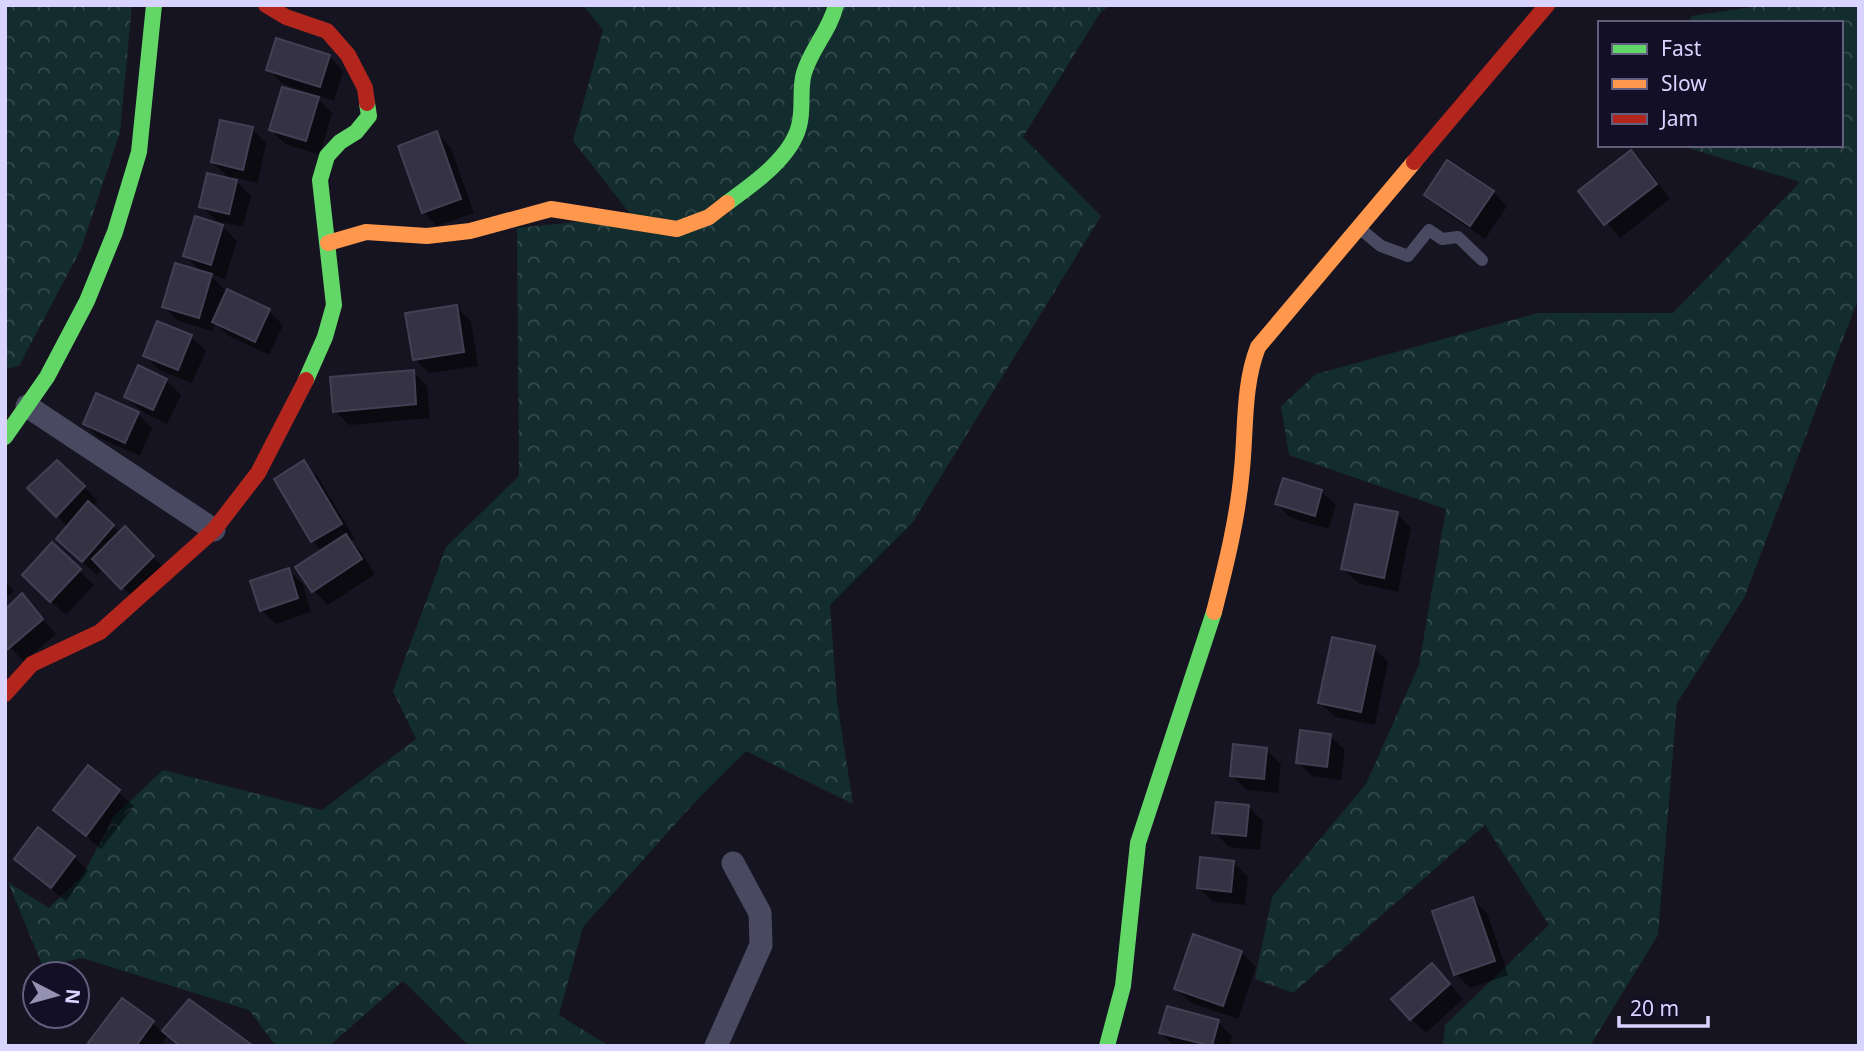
<svg xmlns="http://www.w3.org/2000/svg" width="1864" height="1051" font-family="'Noto Sans',sans-serif">
<defs>
<pattern id="forest-crowns" width="20" height="18" patternUnits="userSpaceOnUse" patternTransform="scale(1.75)"><rect width="20" height="18" fill="#132c2d"/><path d="M2 6a3 3 0 1 1 6 0M12 15a3 3 0 1 1 6 0" fill="none" stroke="#354a4c"/></pattern>
</defs>
<rect width="100%" height="100%" fill="#161421"/>
<polygon fill="#132c2d" points="583,5 631,5 603,30"/>
<g fill="url(#forest-crowns)">
<polygon points="5,5 132,5 120,132 81,249 19,366 5,369"/>
<polygon points="631,5 1110,5 1100,13 1023,137 1101,216 913,522 830,605 837,701 853,804 746,751 694,803 583,927 559,1015 609,1046 469,1046 403,981 329,1046 276,1046 249,1010 82,958 43,967 8,882 49,908 83,875 114,816 163,770 322,810 416,739 393,691 446,547 519,476 517,228 632,216 573,141 603,30"/>
<polygon points="1765,5 1859,5 1859,297 1744,598 1677,703 1658,935 1590,1046 1443,1046 1445,1025 1549,925 1485,825 1293,993 1255,979 1272,897 1366,784 1419,665 1446,509 1289,455 1281,406 1316,374 1538,313 1673,313 1800,182 1678,145 1841,145 1841,23 1690,23 1691,16"/>
</g>
<g fill="#0007">
<polygon points="329,56 343,71 334,101 313,94 332,113 320,155 285,144 271,130 312,97 313,94 283,84 268,70"/>
<polygon points="252,129 266,143 258,183 232,177 251,196 243,227 216,221 201,206 231,180 212,162"/>
<polygon points="437,133 451,148 474,213 437,226 423,212"/>
<polygon points="1631,152 1646,166 1670,199 1620,238 1580,191"/>
<polygon points="1493,192 1507,206 1485,239 1441,209 1426,195"/>
<polygon points="196,218 223,227 237,241 225,279 208,273 228,293 269,311 283,325 269,355 229,336 215,323 213,331 178,321 164,307 202,273 185,256"/>
<polygon points="456,307 471,321 478,366 429,373 414,359"/>
<polygon points="158,323 191,337 206,351 192,383 159,370 145,355"/>
<polygon points="413,371 427,386 430,418 349,425 335,411"/>
<polygon points="166,380 181,395 167,424 141,411 126,396"/>
<polygon points="138,414 152,428 140,456 99,438 85,424"/>
<polygon points="304,463 318,477 355,539 350,541 360,550 375,574 328,605 313,590 322,551 312,541"/>
<polygon points="84,487 98,501 92,508 120,533 125,528 167,571 137,601 103,568 97,575 72,553 68,527 30,488"/>
<polygon points="1321,491 1336,505 1329,529 1291,518 1277,504"/>
<polygon points="1397,514 1411,528 1398,592 1358,583 1343,569"/>
<polygon points="52,545 94,585 66,615 38,589"/>
<polygon points="288,570 303,584 311,612 276,624 261,610"/>
<polygon points="5,580 14,591 5,598"/>
<polygon points="22,596 56,634 24,662 5,642"/>
<polygon points="1374,648 1388,662 1375,725 1335,717 1320,703"/>
<polygon points="1330,736 1345,750 1341,780 1312,776 1298,762"/>
<polygon points="1266,750 1281,764 1278,793 1246,790 1232,775"/>
<polygon points="88,767 134,806 101,849 55,810"/>
<polygon points="1249,807 1263,821 1260,850 1229,847 1214,832"/>
<polygon points="74,857 88,871 66,901 30,873 16,859"/>
<polygon points="1233,862 1248,877 1245,905 1213,902 1199,888"/>
<polygon points="1472,899 1487,913 1508,975 1470,988 1456,974"/>
<polygon points="1241,952 1256,967 1238,1019 1191,1003 1176,989"/>
<polygon points="1446,979 1463,999 1426,1033 1411,1019"/>
<polygon points="190,1002 250,1046 179,1046 168,1035 161,1046 94,1046 153,1023 163,1033"/>
<polygon points="1218,1022 1232,1036 1230,1046 1174,1046 1161,1033"/>
</g>
<g fill="#343243" stroke="#433f54" stroke-width="2">
<polygon points="276,38 330,55 320,87 266,70"/>
<polygon points="282,87 319,97 306,141 269,130"/>
<polygon points="220,120 253,127 243,170 211,162"/>
<polygon points="437,131 461,199 422,213 398,146"/>
<polygon points="1631,150 1657,184 1604,225 1578,191"/>
<polygon points="1447,160 1494,191 1470,226 1424,195"/>
<polygon points="207,173 237,180 229,214 199,207"/>
<polygon points="195,216 223,225 211,265 183,256"/>
<polygon points="175,263 212,274 199,318 162,307"/>
<polygon points="227,289 270,309 255,342 212,322"/>
<polygon points="457,305 464,352 413,360 405,313"/>
<polygon points="157,321 192,335 178,370 143,356"/>
<polygon points="138,365 167,379 153,410 124,397"/>
<polygon points="414,370 416,404 333,412 330,377"/>
<polygon points="96,393 139,412 125,443 83,424"/>
<polygon points="57,460 85,486 56,517 27,488"/>
<polygon points="304,460 342,524 311,542 274,479"/>
<polygon points="1283,478 1322,490 1315,516 1275,504"/>
<polygon points="88,501 114,525 82,562 56,539"/>
<polygon points="1355,504 1398,512 1384,578 1341,569"/>
<polygon points="125,526 154,556 121,589 92,559"/>
<polygon points="346,534 362,559 312,592 295,567"/>
<polygon points="52,542 81,569 50,602 22,575"/>
<polygon points="289,568 298,598 260,611 250,581"/>
<polygon points="22,593 43,619 8,649 5,645 5,610"/>
<polygon points="1332,637 1375,646 1361,712 1318,703"/>
<polygon points="1300,730 1331,734 1327,767 1296,763"/>
<polygon points="1233,744 1267,748 1264,779 1230,776"/>
<polygon points="88,765 120,790 86,836 53,810"/>
<polygon points="1216,802 1249,805 1246,836 1212,833"/>
<polygon points="38,827 75,856 51,888 14,859"/>
<polygon points="1200,857 1234,861 1231,892 1197,888"/>
<polygon points="1473,897 1495,961 1454,975 1432,911"/>
<polygon points="1193,934 1242,951 1223,1006 1174,989"/>
<polygon points="1432,963 1450,984 1410,1020 1391,999"/>
<polygon points="122,998 154,1021 136,1046 92,1046 88,1043"/>
<polygon points="189,999 252,1045 252,1046 180,1046 162,1031"/>
<polygon points="1167,1006 1219,1020 1212,1046 1159,1033"/>
</g>
<g fill="none" stroke-linecap="round" stroke-linejoin="round">
<polyline stroke="#4a4962" stroke-width="12" points="1359,228 1381,246 1408,256 1429,230 1442,239 1458,237 1482,260"/>
<g stroke="#4a4962" stroke-width="23">
<polyline points="27,406 214,530"/>
<polyline points="716,1046 761,945 760,913 733,863"/>
</g>
<g stroke="#63d668" stroke-width="16">
<path d="M727,203C752,185 791,158 799,126C804,108 799,90 804,73C811,49 830,30 836,5"/>
<polyline points="306,380 325,337 334,305 320,180 327,156 340,142 356,132 369,116 367,103"/>
<polyline points="5,437 47,377 87,301 115,232 139,152 154,5"/>
<polyline points="1107,1046 1123,986 1138,843 1214,612"/>
</g>
<g stroke="#ff974d" stroke-width="16">
<polyline points="328,243 366,232 427,236 470,231 551,209 677,229 709,217 727,203"/>
<path d="M1214,612C1226,565 1238,517 1242,469C1246,429 1243,385 1258,347L1414,162"/>
</g>
<g stroke="#b3261e" stroke-width="16">
<polyline points="266,5 286,17 327,31 348,55 365,88 367,103"/>
<polyline points="1414,162 1547,5"/>
<polyline points="5,694 32,664 100,632 214,530 258,473 306,380"/>
</g>
</g>
<rect width="1864" height="1051" fill="none" stroke="#d9d4ff" stroke-width="14"/>
<rect x="1598" y="21" width="245" height="126" fill="#130f26" stroke="#625e7d" stroke-width="2"/>
<rect x="1612" y="44" width="35" height="10" fill="#63d668" stroke="#625e7d" stroke-width="2"/>
<text x="1661" y="56" font-size="21" fill="#d9d4ff">Fast</text>
<rect x="1612" y="79" width="35" height="10" fill="#ff974d" stroke="#625e7d" stroke-width="2"/>
<text x="1661" y="91" font-size="21" fill="#d9d4ff">Slow</text>
<rect x="1612" y="114" width="35" height="10" fill="#b3261e" stroke="#625e7d" stroke-width="2"/>
<text x="1661" y="126" font-size="21" fill="#d9d4ff">Jam</text>
<g transform="translate(56 995) rotate(96)"><circle r="33" fill="#130f26" stroke="#625e7d" stroke-width="2"/>
<path d="M0-5L12 26L0 18L-12 26Z" fill="#9591b1"/>
<text y="-10" font-size="19" font-weight="bold" text-anchor="middle" fill="#d9d4ff">N</text>
</g>
<path d="M1619 1016v10h89v-10" fill="none" stroke="#d9d4ff" stroke-width="3.5"/>
<text x="1630" y="1016" font-size="21" fill="#d9d4ff" stroke="#130f26" stroke-width="5" paint-order="stroke">20 m</text>
</svg>
